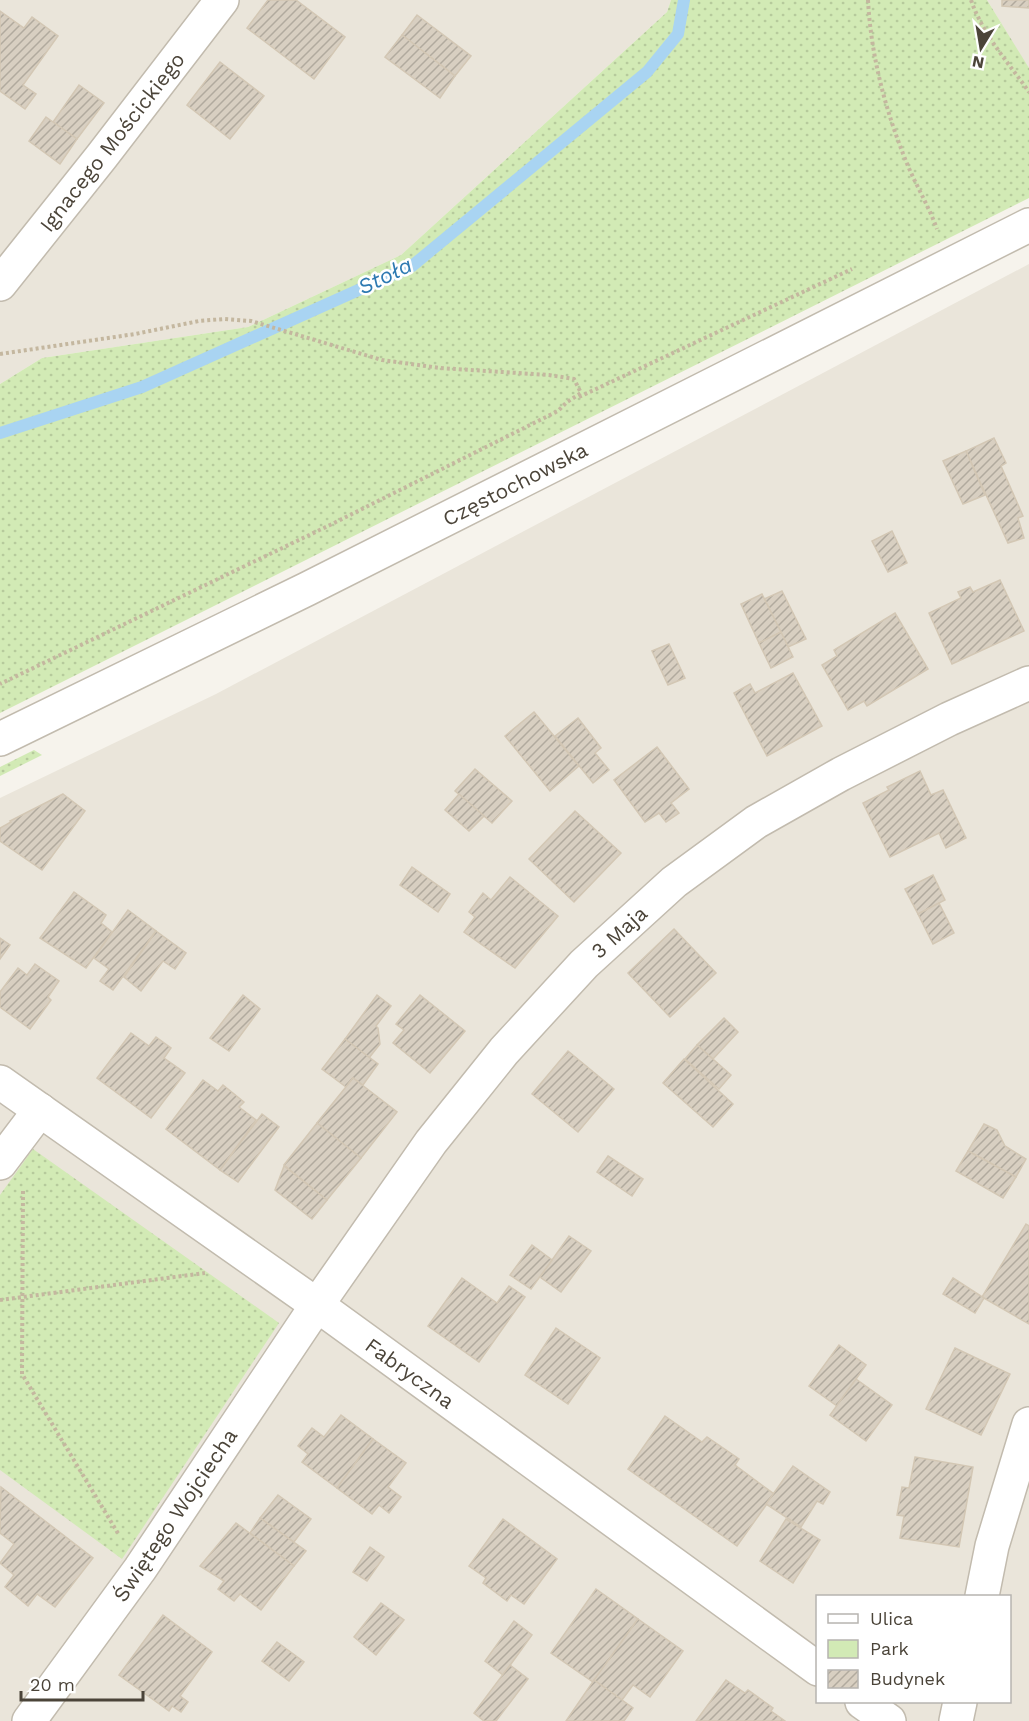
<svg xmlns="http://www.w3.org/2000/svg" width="1029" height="1721" font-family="'Work Sans',sans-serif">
<defs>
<pattern id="green-dots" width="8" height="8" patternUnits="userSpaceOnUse" patternTransform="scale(1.5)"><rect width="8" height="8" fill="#d2eab5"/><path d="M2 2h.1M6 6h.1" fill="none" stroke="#b6ca9c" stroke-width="1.8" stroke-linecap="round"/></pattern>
<pattern id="building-hatch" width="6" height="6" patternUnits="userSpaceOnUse" patternTransform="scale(1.5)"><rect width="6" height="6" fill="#d8cfc1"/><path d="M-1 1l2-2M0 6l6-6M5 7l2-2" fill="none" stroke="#b1aa9e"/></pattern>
</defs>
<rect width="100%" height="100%" fill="#f6f3ec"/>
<g fill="#eae5da" fill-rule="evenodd">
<polygon points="0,0 671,0 667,12 401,255 248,327 42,358 0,384"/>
<polygon points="987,0 1029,0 1029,69"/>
<path d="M1029,264V1721H0V798L216,694ZM818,1596H1010V1702H818Z"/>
</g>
<g fill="url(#green-dots)">
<polygon points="671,0 987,0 1029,68 1029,198 0,713 0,384 42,358 248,327 401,255 667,12"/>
<polygon points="34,750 42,755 0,776 0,767"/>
<polygon points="33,1149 279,1323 122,1559 0,1470 0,1195"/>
</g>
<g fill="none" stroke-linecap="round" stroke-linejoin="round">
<polyline stroke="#a9d4f2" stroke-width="12" points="0,433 142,387 412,266 647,72 678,34 684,0"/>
</g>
<g fill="url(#building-hatch)" stroke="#d3c7b4" stroke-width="1.5">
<polygon points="268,0 296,0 345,37 314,79 247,28"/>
<polygon points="1002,0 1029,0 1029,8 1002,6"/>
<polygon points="0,11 24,28 32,17 58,36 23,85 36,94 25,109 0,91"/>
<polygon points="417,15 471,56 455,76 402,35"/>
<polygon points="402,35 455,76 440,98 385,57"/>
<polygon points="220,62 264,96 230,139 187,105"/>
<polygon points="79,85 104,103 77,139 53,122"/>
<polygon points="46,117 77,139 60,164 29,141"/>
<polygon points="994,438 1006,463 1001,466 1023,516 1018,518 1024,538 1008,543 966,451"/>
<polygon points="966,451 985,495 963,504 943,461"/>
<polygon points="892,531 907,563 888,572 872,541"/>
<polygon points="1000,580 1024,631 952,664 929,613 961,598 958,592 970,587 973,592"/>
<polygon points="782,591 806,639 788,647 764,599"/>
<polygon points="762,594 781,632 759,643 741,604"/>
<polygon points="895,613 928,669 867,706 864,701 848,710 822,665 837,656 834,650"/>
<polygon points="781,632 793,657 771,668 759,643"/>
<polygon points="669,644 685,678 668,685 652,651"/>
<polygon points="793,673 822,726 767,756 734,693 750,684 755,693"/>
<polygon points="534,712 579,766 550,791 505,736"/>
<polygon points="578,718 601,748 595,753 609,770 593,783 555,736"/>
<polygon points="657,747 689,789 671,803 679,813 666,822 659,813 645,822 614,780"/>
<polygon points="475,769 512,801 492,823 455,791"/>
<polygon points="920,771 931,795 943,790 966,838 946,848 939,833 890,857 863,803 889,790 887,787"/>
<polygon points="63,794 85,811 42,870 0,841 0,828 11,822 10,821"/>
<polygon points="459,794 484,816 469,831 445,810"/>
<polygon points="575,811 621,853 574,902 529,859"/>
<polygon points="412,867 450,894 438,912 400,885"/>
<polygon points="933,875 945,900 918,914 905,889"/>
<polygon points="510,877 558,916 515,968 464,932 475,917 469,912 483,893 491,900"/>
<polygon points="74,892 106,915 101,923 112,932 86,968 40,938"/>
<polygon points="939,903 954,933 933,944 918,914"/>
<polygon points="128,910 156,931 113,990 100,981 109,969 94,958"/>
<polygon points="674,929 716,973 670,1017 628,973"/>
<polygon points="156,931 186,953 175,969 163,961 141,991 124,977"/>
<polygon points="0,938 10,945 0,959"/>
<polygon points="35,964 59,981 48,997 51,1000 30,1029 0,1007 0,992 18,968 27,975"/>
<polygon points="243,995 260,1009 229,1051 210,1038"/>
<polygon points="377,995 391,1006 376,1026 378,1028 380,1044 369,1058 345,1039"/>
<polygon points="420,995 465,1031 430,1073 393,1043 404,1030 396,1024"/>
<polygon points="724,1018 738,1032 713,1059 697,1045"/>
<polygon points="131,1033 149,1046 156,1037 171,1048 164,1058 185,1073 151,1118 97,1078"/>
<polygon points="345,1039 378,1064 363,1085 353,1078 346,1087 322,1069"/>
<polygon points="697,1045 731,1075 719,1089 685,1059"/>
<polygon points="568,1051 614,1089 578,1132 532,1094"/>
<polygon points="684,1059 733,1104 713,1127 663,1083"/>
<polygon points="353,1078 397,1112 361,1158 317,1123"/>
<polygon points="203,1080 218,1091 223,1085 244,1102 239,1107 256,1120 220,1170 166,1129"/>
<polygon points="262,1114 279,1127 238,1182 220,1170"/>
<polygon points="317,1123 361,1158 327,1200 284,1165"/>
<polygon points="984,1124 997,1130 1005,1146 1026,1159 1016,1177 968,1151"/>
<polygon points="968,1151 1016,1177 1003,1198 956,1171"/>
<polygon points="608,1156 643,1179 632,1196 597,1172"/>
<polygon points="284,1166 327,1200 312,1219 275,1190"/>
<polygon points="1026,1224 1029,1226 1029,1324 982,1297"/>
<polygon points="569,1236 591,1251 561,1292 540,1277"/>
<polygon points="532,1245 552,1260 531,1289 510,1275"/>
<polygon points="462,1278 497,1303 509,1286 525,1297 479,1362 428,1326"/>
<polygon points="953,1278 984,1298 975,1313 943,1294"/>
<polygon points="556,1328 600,1358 568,1404 525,1375"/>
<polygon points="839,1345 866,1365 837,1406 809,1386"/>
<polygon points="955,1348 1010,1374 981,1435 926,1409"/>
<polygon points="856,1379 892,1405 866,1441 830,1415"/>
<polygon points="341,1415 373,1439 337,1488 302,1462 308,1454 298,1446 312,1428 324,1437"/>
<polygon points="665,1416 702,1442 707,1437 739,1459 735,1465 774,1494 737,1546 628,1469"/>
<polygon points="373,1439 406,1463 388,1487 401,1497 389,1513 379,1505 372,1514 337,1488"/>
<polygon points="915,1457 973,1467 959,1547 900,1538 904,1516 897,1515 902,1487 909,1488"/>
<polygon points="793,1466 830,1492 823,1504 817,1501 801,1527 766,1504"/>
<polygon points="1,1487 93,1558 55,1607 37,1594 28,1606 5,1587 14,1575 0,1563 14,1544 0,1533"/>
<polygon points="278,1495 311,1519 294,1542 260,1518"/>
<polygon points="260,1518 306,1551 294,1566 250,1533"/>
<polygon points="503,1519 557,1559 524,1604 511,1595 507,1601 483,1583 486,1578 469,1566"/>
<polygon points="786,1519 820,1540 793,1583 760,1561"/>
<polygon points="236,1523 294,1566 261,1610 240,1594 234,1601 218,1589 224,1581 200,1566"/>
<polygon points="370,1547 384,1557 367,1581 353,1572"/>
<polygon points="596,1589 638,1619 593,1682 551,1653"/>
<polygon points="381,1603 404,1620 376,1655 354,1637"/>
<polygon points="163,1615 212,1652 180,1696 188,1702 181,1712 172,1706 169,1711 119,1675"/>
<polygon points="638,1619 683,1651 650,1697 633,1685 622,1700 594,1680"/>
<polygon points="514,1621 532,1635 503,1675 485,1661"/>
<polygon points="277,1642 304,1662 289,1681 262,1661"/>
<polygon points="510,1665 528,1679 496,1721 484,1721 474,1713"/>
<polygon points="594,1680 633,1708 624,1721 566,1721"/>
<polygon points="726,1680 745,1693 748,1690 773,1708 771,1711 785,1721 696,1721"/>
</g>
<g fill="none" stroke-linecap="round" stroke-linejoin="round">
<g stroke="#c2bbae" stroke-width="36">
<g id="minor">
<polyline points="0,284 102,156 222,0"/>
<polyline points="0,1082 317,1305 818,1669"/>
<polyline points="0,1163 40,1110"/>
<polyline points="982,1596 992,1546 1029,1424"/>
<polyline points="862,1702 889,1721"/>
<polyline points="29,1721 140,1569 317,1305 431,1142 504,1051 584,964 674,882 756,822 841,774 949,719 1029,683"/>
<polyline points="956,1721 960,1702"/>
</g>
</g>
<g stroke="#c2bbae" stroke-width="36">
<polyline id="tertiary" points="0,739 307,589 1029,225"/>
</g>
<g stroke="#c4b79f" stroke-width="4" stroke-dasharray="3 3" stroke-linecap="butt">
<path d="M868,0C871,57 886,113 908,166C917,187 929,207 937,229"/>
<path d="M971,0C983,35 1008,62 1029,92"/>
<polyline points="0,354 135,334 199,321 224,319 251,321 382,360 440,368 549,375 574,379 581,393 567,402 558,411 330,525 0,684"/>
<polyline points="579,397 852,269"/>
<polyline points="23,1191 22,1374 119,1535"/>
<polyline points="0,1300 205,1273"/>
</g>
<use href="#minor" stroke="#fff" stroke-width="33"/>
<use href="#tertiary" stroke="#fff" stroke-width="33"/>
</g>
<g text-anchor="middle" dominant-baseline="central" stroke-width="5" stroke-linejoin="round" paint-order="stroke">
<g font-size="21" fill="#4b4439" stroke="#fff">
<text transform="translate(112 142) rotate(-52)">Ignacego Mościckiego</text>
<text transform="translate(515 484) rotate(-27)">Częstochowska</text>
<text transform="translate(619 932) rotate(-42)">3 Maja</text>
<text transform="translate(410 1373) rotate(36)">Fabryczna</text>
<text transform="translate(175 1515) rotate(-56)">Świętego Wojciecha</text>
</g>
<g font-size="22" font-style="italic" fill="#2e7ab2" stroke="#fff">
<text transform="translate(385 276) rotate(-26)">Stoła</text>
</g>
</g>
<rect x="816" y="1595" width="195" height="108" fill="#ffffff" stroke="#b7b4b0" stroke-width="1.5"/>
<rect x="828" y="1614" width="30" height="9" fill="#ffffff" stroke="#b7b4b0" stroke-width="1.5"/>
<text x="870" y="1625" font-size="18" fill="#4b4439">Ulica</text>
<rect x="828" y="1640" width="30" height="18" fill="#d2eab5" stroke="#b7b4b0" stroke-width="1.5"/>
<text x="870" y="1655" font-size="18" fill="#4b4439">Park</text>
<rect x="828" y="1670" width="30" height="18" fill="url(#building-hatch)" stroke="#b7b4b0" stroke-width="1.5"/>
<text x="870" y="1685" font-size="18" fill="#4b4439">Budynek</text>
<g transform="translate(981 48) rotate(191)" stroke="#ffffff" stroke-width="4.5" paint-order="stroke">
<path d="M0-4.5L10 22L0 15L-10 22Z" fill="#4b4439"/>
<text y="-9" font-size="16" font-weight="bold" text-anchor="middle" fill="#4b4439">N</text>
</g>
<path d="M21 1691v9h122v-9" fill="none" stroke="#4b4439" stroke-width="3"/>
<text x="30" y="1691" font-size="18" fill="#4b4439" stroke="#ffffff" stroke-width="4.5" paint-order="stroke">20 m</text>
</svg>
